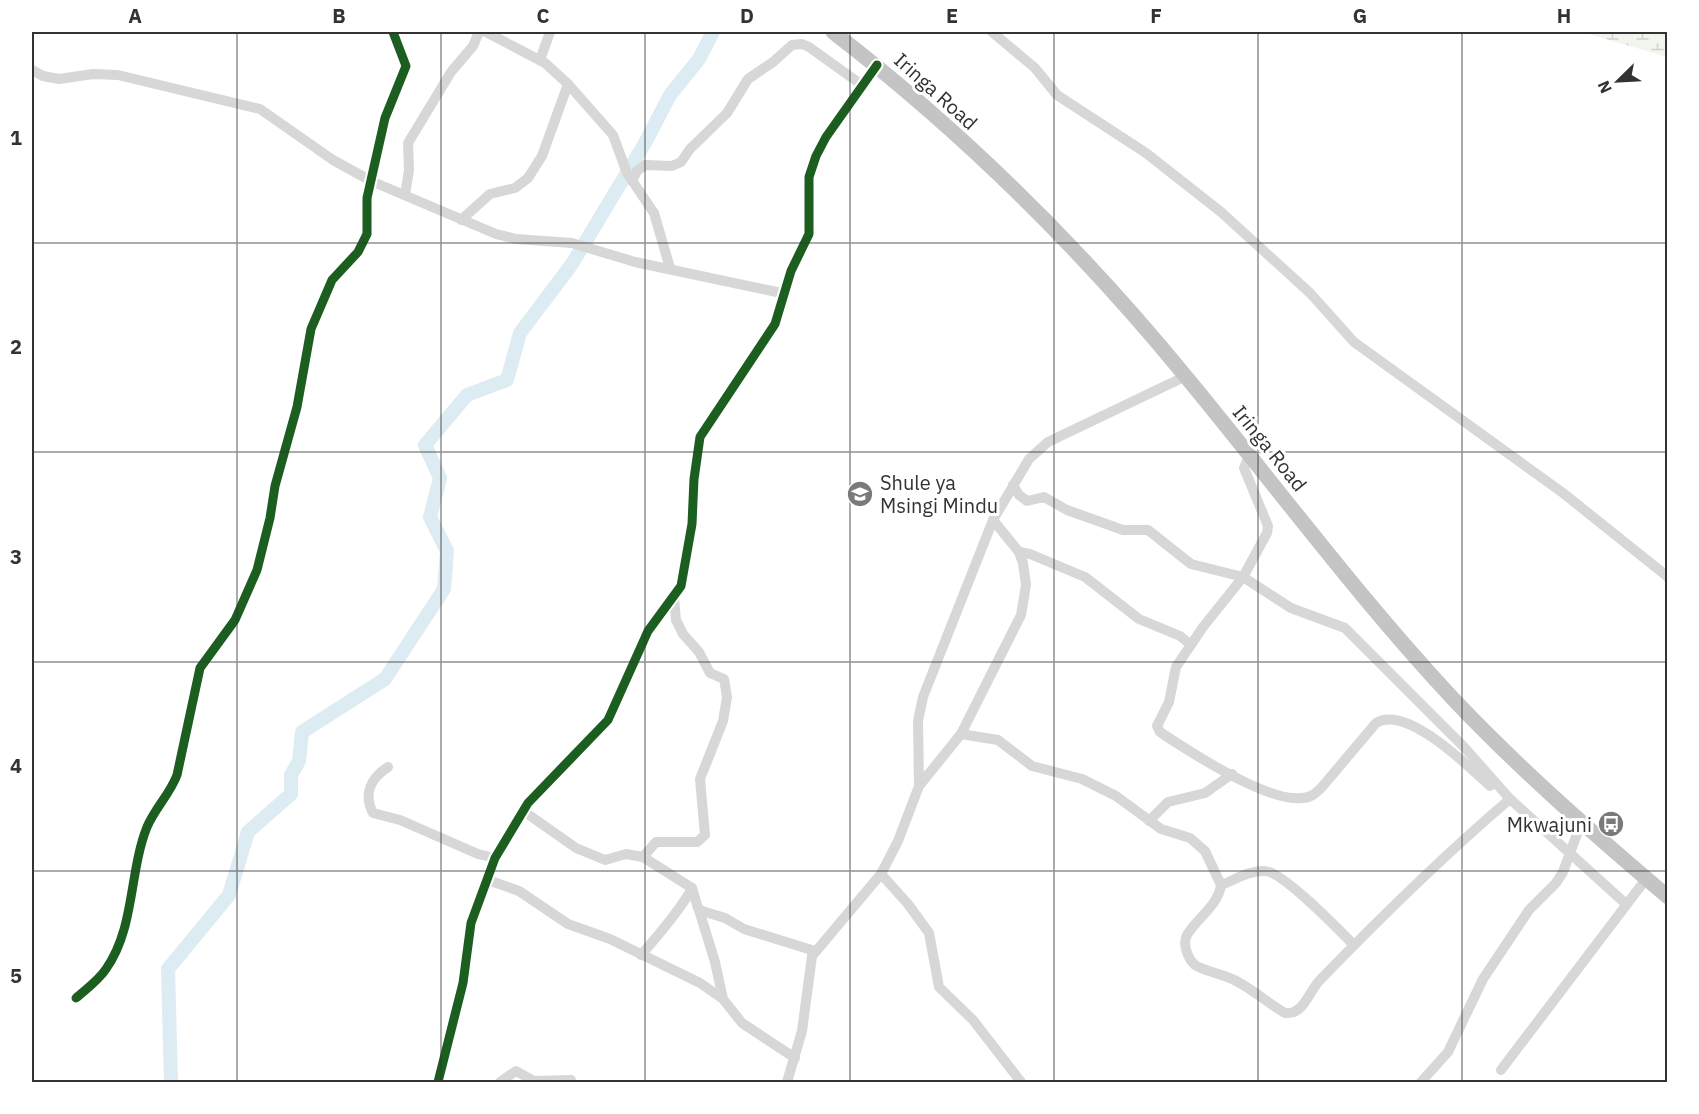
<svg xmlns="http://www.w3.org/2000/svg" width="1699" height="1114" font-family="'IBM Plex Sans',sans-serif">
<defs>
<pattern id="wetland-marsh" width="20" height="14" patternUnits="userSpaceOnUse" patternTransform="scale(1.5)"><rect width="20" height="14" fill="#f1f5ed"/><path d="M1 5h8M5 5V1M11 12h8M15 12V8" fill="none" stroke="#cfd2cc"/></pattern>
</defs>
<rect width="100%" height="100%" fill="#fff"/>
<polygon fill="url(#wetland-marsh)" points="1582,32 1667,32 1667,57"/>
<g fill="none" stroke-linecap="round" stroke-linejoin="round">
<polyline stroke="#ddebf3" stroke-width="14" points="171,1082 168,969 229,895 248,832 291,794 291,775 299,761 302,732 385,679 444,589 447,551 430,517 440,478 425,445 467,395 507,380 520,333 572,264 645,143 670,95 699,59 713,32"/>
<g stroke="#d7d7d7" stroke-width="10">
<polyline points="486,32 545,63 568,84 613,135 627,173 654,213 670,268"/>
<polyline points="992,32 1035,68 1057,95 1146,153 1221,212 1310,293 1354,342 1563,493 1668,577"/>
<polyline points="540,60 550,32"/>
<polyline points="32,70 43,76 59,79 93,74 118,75 260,109 333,160 371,181 496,234 516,239 572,243 635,262 786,294"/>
<polyline points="632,181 637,171 645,165 672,166 681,162 690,149 727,113 748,79 773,62 792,45 802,44 809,47 862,85"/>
<polyline points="405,195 409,170 408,143 451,72 473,46 479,32"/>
<polyline points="461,220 490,194 515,188 528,178 542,156 568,84"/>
<path d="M1249,456L1244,468L1268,526L1267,533L1243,577L1203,627L1176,667L1169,702L1157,726L1160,732C1190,752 1267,802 1302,798C1311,798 1316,793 1322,787L1376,723C1406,704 1468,766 1490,786"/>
<polyline points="1013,485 1019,495 1027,501 1044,497 1067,510 1123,530 1148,530 1191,564 1243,577 1291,608 1345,628 1464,747 1510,799 1626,904"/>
<polyline points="1019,552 1030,554 1085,577 1139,619 1180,636 1191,645"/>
<path d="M961,734L998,740L1032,766L1082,779L1116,796L1161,829L1190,838L1205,851L1221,885C1218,906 1197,918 1187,935C1182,944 1188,959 1195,965C1203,971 1227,975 1238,982C1255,991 1269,1004 1285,1013C1304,1015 1309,991 1320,980C1381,917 1443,856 1510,799"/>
<path d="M388,767C371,778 363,794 373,813L400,820L478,854L495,858"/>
<polyline points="919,786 918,721 923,697 993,520 1029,459 1048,442 1186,376"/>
<polyline points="522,810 576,848 605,860 626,854 643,857 692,888 698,908 702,911 725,918 744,929 815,951"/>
<polyline points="1149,821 1168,802 1205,793 1232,774"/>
<polyline points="643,857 656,842 697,842 705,835 700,779 723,721 727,697 724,679 710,673 699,652 683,634 676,620 674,598"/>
<polyline points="881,874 908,904 929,933 939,987 973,1020 1021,1082"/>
<polyline points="488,880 519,891 568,924 610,939 700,983 723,999 742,1023 795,1058"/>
<path d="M1221,885C1235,880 1250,870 1265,871C1282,871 1339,930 1353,944"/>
<polyline points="699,910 715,962 723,999"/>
<path d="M641,955C656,938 681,909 692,888"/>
<path d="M76,998C86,989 98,981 106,969C135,928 129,872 147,827C155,808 170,794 177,775L200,668L235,620L257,570L270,518L275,486L297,407L311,329L332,280L358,252L367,234V198L385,118L406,66L393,32"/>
<polyline points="1501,1070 1646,879"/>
<polyline points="438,1082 463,983 471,923 495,858 528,803 608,720 648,631 681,586 692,524 694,479 700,437 775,324 791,271 809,234 809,177 816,156 826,137 877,65"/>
<polyline points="500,1082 516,1071 534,1081 571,1080"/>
<polyline points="787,1082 802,1031 812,956 881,874 898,841 919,786 961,734 1021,615 1026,585 1023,563 1019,552 993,520"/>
<polyline points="1421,1082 1448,1052 1483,979 1529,910 1556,883 1563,872 1581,823"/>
</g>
<path stroke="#c4c4c4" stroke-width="15" d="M833,32C963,132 1083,251 1187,378C1277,487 1361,601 1458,704C1524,773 1595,835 1668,897"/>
<g stroke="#fff" stroke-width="13">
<g id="cycleway">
<path d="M76,998C86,989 98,981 106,969C135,928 129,872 147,827C155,808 170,794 177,775L200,668L235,620L257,570L270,518L275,486L297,407L311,329L332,280L358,252L367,234V198L385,118L406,66L393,32"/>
<polyline points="438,1082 463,983 471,923 495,858 528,803 608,720 648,631 681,586 692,524 694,479 700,437 775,324 791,271 809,234 809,177 816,156 826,137 877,65"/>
</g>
</g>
<use href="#cycleway" stroke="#1b5e20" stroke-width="9"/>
</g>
<path fill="none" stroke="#333" stroke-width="1.5" stroke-opacity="0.55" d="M237,32V1082M441,32V1082M645,32V1082M850,32V1082M1054,32V1082M1258,32V1082M1462,32V1082M32,243H1668M32,452H1668M32,662H1668M32,871H1668"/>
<defs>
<g id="school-disc" transform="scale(1.35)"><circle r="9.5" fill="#7a7a7a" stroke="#fff"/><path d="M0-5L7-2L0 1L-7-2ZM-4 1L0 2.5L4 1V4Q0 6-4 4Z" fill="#fff"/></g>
<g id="bus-disc" transform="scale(1.35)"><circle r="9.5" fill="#7a7a7a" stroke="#fff"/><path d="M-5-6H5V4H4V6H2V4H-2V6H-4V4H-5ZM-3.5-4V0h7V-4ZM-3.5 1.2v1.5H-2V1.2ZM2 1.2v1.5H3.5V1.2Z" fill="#fff"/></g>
</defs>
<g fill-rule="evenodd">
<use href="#school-disc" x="860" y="494"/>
<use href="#bus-disc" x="1611" y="824"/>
</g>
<g text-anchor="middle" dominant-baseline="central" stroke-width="6" stroke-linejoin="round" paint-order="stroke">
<g font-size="20" fill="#333" stroke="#fff">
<text transform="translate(936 91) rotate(42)">Iringa Road</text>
<text transform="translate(1270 448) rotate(51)">Iringa Road</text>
</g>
<g font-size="20" fill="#333" stroke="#fff" text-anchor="start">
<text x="880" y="482">Shule ya<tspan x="880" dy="23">Msingi Mindu</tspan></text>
<text x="1592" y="824" text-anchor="end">Mkwajuni</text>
</g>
</g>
<rect width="1699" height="1114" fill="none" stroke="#ffffff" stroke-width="66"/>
<g transform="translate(1618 81) rotate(246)" stroke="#ffffff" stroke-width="4.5" paint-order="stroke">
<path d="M0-4.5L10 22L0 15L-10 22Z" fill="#333333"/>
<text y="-9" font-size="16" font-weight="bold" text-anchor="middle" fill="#333333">N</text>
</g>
<rect x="33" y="33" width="1633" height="1048" fill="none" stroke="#333" stroke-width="2"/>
<g font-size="20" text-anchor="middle" font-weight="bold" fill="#333">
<text x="135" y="23">A</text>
<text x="339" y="23">B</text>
<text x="543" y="23">C</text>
<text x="747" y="23">D</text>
<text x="952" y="23">E</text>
<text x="1156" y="23">F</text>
<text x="1360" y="23">G</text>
<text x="1564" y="23">H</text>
<text x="16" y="145">1</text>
<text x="16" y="354">2</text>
<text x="16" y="564">3</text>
<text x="16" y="773">4</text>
<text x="16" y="983">5</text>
</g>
</svg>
